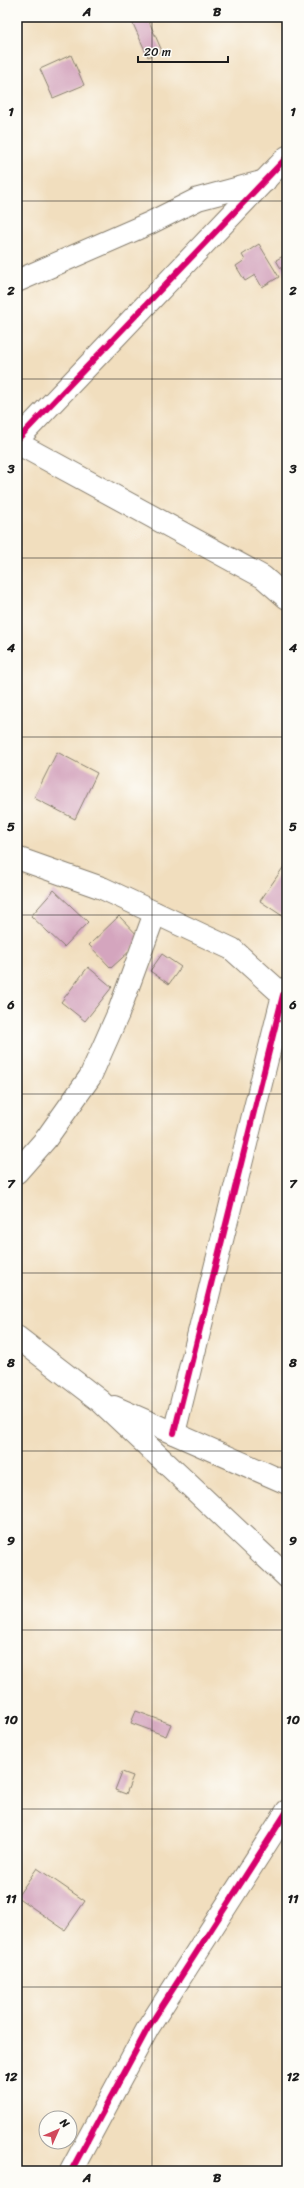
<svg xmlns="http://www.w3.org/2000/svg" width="304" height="2188" font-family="Sriracha,sans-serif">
<rect width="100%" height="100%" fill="#fdfcf7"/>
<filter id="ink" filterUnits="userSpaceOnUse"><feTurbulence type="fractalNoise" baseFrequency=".025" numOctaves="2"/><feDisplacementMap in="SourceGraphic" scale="8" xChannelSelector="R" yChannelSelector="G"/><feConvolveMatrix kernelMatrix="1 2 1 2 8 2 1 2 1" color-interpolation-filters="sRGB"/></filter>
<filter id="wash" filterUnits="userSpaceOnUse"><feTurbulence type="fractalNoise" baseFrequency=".012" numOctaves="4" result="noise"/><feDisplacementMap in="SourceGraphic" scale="16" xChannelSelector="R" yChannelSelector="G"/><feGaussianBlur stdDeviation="0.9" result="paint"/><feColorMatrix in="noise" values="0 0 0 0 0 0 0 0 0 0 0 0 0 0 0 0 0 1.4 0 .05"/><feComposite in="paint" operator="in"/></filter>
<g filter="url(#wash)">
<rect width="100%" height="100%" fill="#f1debe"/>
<g id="blocks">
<g fill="#d4a5be">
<polygon points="130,17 147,17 162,51 148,57"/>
<polygon points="71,55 84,85 53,98 40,69"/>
<polygon points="259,244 279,277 262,287 255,275 245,281 236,266 245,260 242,255"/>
<polygon points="287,254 287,279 276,260"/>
<polygon points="57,752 97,773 75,819 34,798"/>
<polygon points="287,862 287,919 260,901"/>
<polygon points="54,890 88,922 64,947 31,916"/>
<polygon points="119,916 142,940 111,968 89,945"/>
<polygon points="162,954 181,967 169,984 150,971"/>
<polygon points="88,967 112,987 85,1021 61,1002"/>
<polygon points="136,1711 171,1724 166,1736 131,1723"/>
<polygon points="122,1772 133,1776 126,1794 115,1790"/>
<polygon points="37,1868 85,1901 65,1930 17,1897"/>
</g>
</g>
</g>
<g filter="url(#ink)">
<use href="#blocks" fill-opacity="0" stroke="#867d6d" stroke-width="1"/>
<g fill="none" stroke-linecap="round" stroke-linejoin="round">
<g stroke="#867d6d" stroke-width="24">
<g id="minor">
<polyline points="17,281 150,223 198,199 265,181"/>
<polyline points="17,440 287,157"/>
<polyline points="17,443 263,577 287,598"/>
<polyline points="17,858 102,888 232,949 283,995"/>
<polyline points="17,1172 46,1139 90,1077 118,1014 155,913"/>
<polyline points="17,1337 100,1401 287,1577"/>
<polyline points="114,1407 287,1483"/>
<polyline points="174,1433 283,995 287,988"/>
<polyline points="71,2171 148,2028 287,1811"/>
</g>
</g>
<use href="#minor" stroke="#fff" stroke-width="22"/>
<g stroke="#fdfcf7" stroke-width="8">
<g id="cycleway">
<polyline points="17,440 287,157"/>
<polyline points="174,1433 283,995 287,988"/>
<polyline points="71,2171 148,2028 287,1811"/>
</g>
</g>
<use href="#cycleway" stroke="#d6006c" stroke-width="6"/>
</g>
</g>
<path fill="none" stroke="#1c1c1c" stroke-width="1" stroke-opacity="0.55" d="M152,17V2171M17,201H287M17,379H287M17,558H287M17,737H287M17,915H287M17,1094H287M17,1273H287M17,1451H287M17,1630H287M17,1809H287M17,1987H287"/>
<rect width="304" height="2188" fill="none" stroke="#fdfcf7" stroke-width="44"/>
<g transform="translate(58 2130) rotate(45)"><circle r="19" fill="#fdfcf7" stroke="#a3a29f"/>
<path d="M0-3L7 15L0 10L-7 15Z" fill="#d1495b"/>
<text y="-6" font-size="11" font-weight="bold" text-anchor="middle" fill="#1c1c1c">N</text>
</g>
<path d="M138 56v6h90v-6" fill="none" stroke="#1c1c1c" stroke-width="2"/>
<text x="144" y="56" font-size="12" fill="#1c1c1c" stroke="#fdfcf7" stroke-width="3" paint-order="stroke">20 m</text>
<rect x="22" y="22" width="260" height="2144" fill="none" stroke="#1c1c1c" stroke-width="1.5"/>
<g font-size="13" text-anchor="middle" font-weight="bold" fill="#1c1c1c">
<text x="87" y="16">A</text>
<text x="217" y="16">B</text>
<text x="11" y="116">1</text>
<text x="293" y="116">1</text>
<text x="11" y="295">2</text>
<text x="293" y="295">2</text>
<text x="11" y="473">3</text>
<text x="293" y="473">3</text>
<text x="11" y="652">4</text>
<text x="293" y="652">4</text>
<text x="11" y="831">5</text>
<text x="293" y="831">5</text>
<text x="11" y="1009">6</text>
<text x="293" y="1009">6</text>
<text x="11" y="1188">7</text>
<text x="293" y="1188">7</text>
<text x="11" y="1367">8</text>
<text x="293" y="1367">8</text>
<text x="11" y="1545">9</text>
<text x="293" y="1545">9</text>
<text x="11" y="1724">10</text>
<text x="293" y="1724">10</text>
<text x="11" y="1903">11</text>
<text x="293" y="1903">11</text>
<text x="11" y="2081">12</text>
<text x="293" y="2081">12</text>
<text x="87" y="2182">A</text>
<text x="217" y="2182">B</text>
</g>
</svg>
